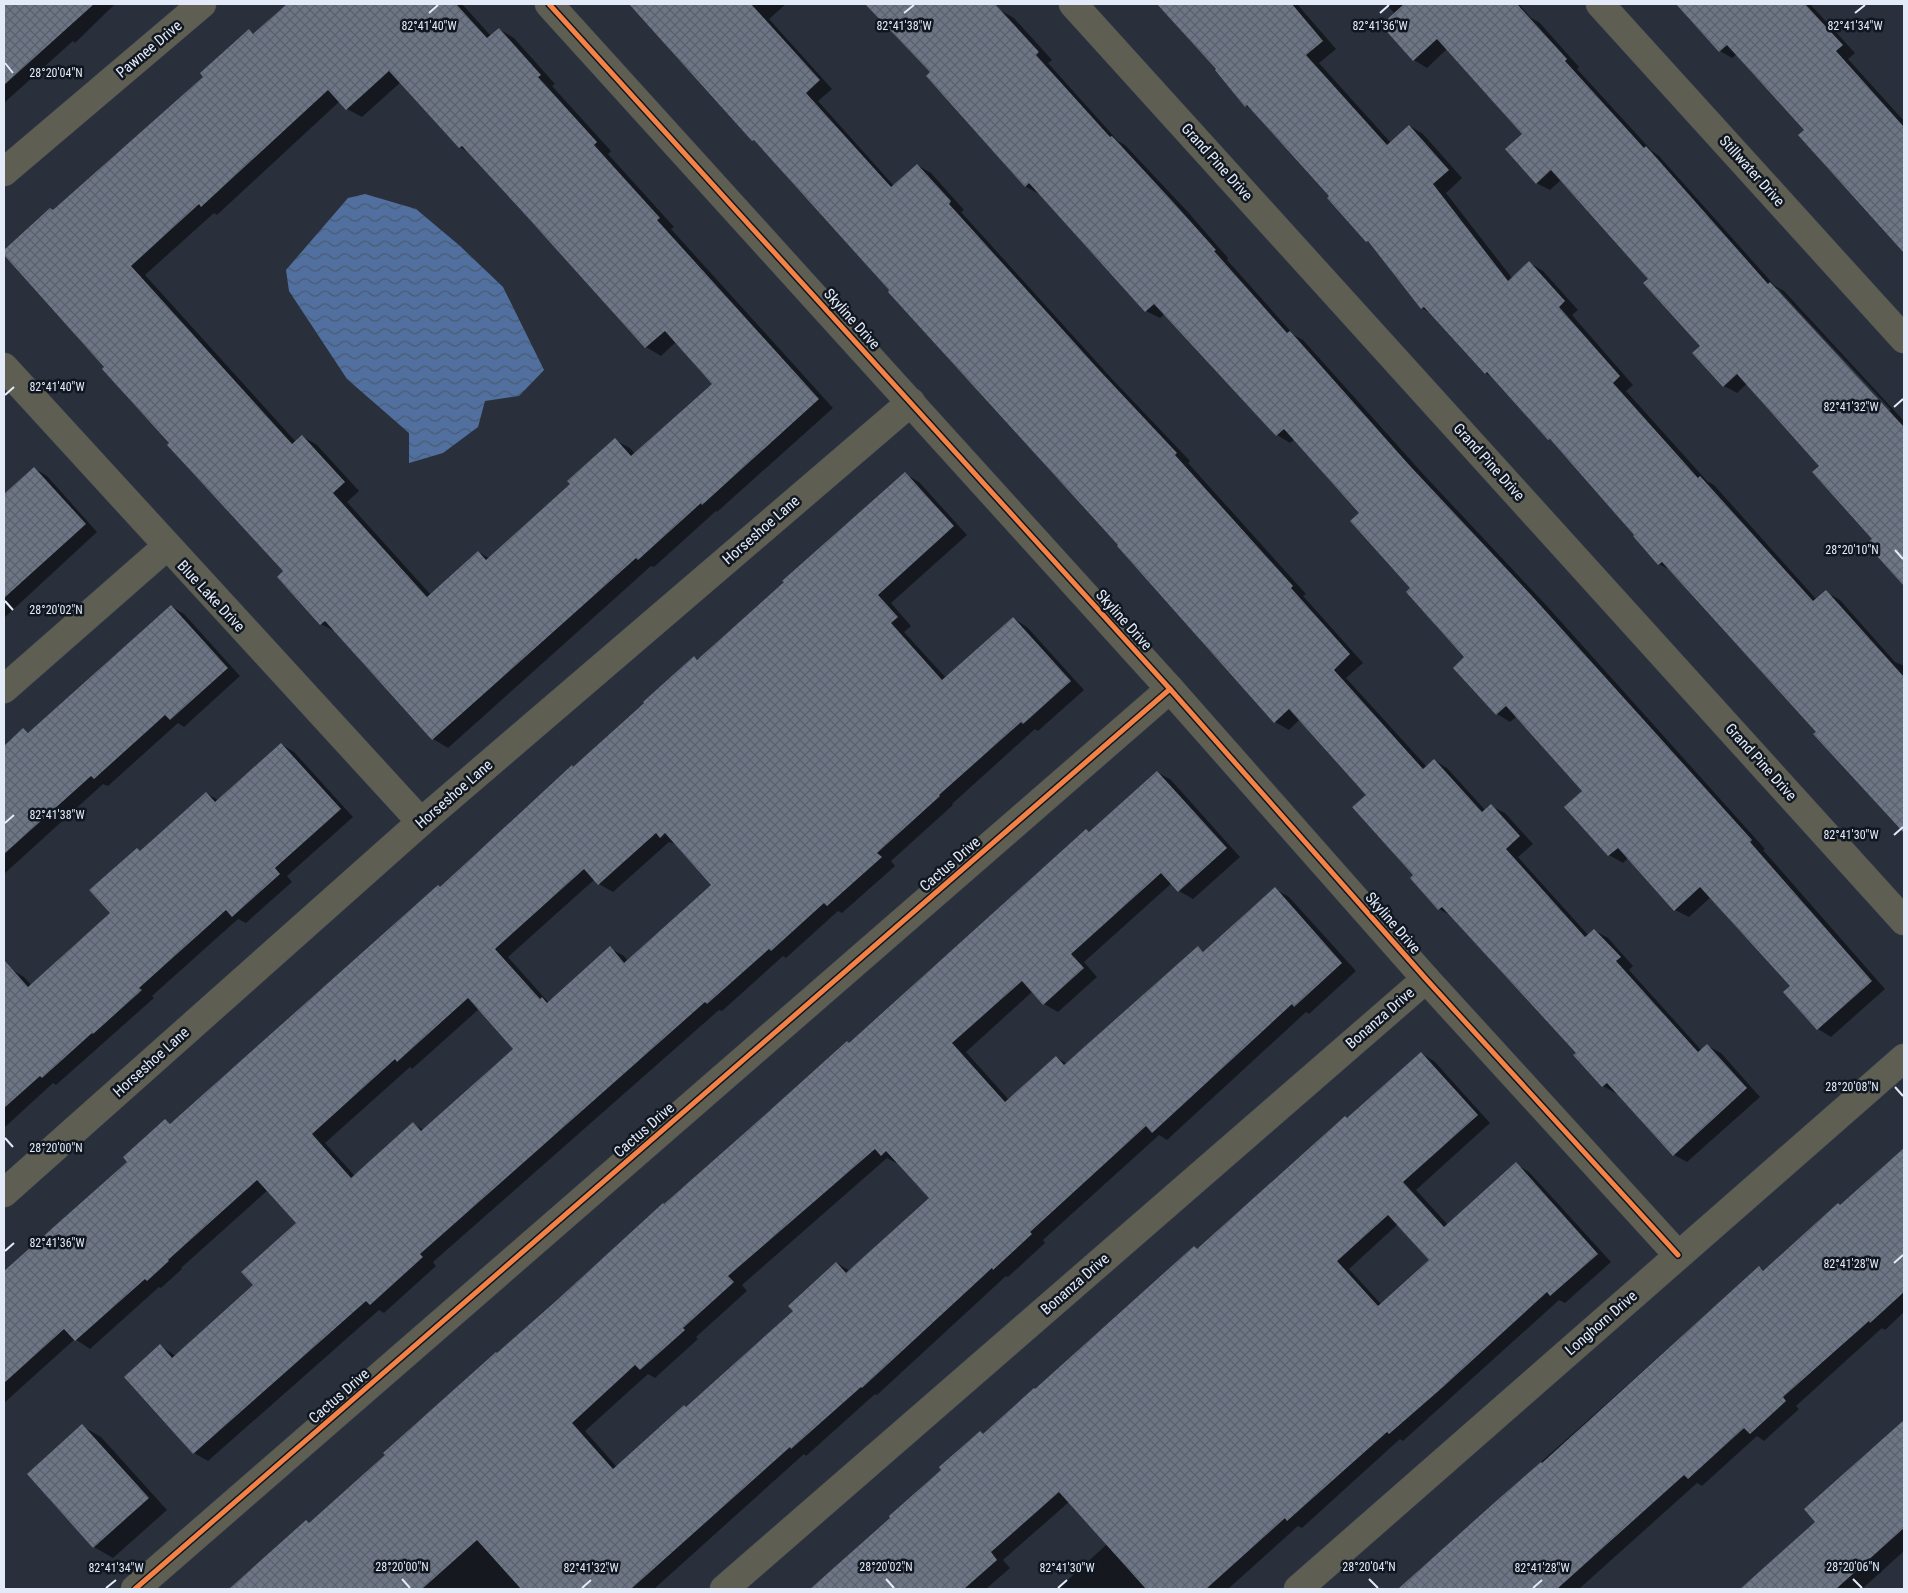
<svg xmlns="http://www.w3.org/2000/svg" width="1908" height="1593" font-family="'Roboto Condensed',sans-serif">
<defs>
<pattern id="water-waves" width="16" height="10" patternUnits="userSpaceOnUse" patternTransform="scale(1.25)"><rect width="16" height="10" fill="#51709f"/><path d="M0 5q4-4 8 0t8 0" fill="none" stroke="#4a5b74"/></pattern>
<pattern id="building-cross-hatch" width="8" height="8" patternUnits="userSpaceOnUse" patternTransform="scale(1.25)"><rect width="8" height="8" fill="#6d7686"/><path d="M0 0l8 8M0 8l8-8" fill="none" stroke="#5b606b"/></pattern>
</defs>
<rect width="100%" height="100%" fill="#29303b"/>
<polygon fill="url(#water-waves)" points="365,194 416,209 460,246 503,287 544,370 519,396 485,401 478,427 443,453 409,463 409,433 347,379 289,291 286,270 348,198"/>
<g fill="#0007" fill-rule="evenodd">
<polygon points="4,4 115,4 75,43 73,41 4,103"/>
<path d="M288,4H462L491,36L499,29L514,38L555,84L552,86L611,151L608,154L674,227L671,229L833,408L717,512L716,511L654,567L651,566L448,748L433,739L336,632L321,624L284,571L170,443L106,367L4,253L51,209L54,211L205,77L249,31L255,34ZM401,82L460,147L469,153L522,209L646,347L661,356L676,342L714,384L635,454L630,448L615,440L572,484L490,559L479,552L431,595L347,502L359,491L317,445L302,436L296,442L145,275L214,213L217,215L340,101L347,109L362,117Z"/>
<polygon points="630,4 786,4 769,19 832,89 818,101 894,186 917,165 931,173 964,210 961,212 1113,380 1190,461 1188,463 1306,594 1303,596 1363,663 1346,678 1427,767 1434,760 1447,768 1486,811 1491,806 1505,813 1533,844 1518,857 1589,936 1594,930 1608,938 1633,966 1629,970 1702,1051 1708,1046 1721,1053 1760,1097 1687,1162 1674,1155 1618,1093 1617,1094 1603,1086 1575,1055 1577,1053 1452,916 1439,909 1415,875 1368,795 1300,719 1289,730 1275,722 1120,545 759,143 753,140"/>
<polygon points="867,4 994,4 1000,10 1014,18 1052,60 1048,63 1118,141 1125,145 1187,211 1228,258 1227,260 1294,335 1303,340 1424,475 1546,605 1765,849 1763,850 1885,989 1831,1037 1818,1029 1785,993 1791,986 1711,897 1689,917 1675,910 1628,858 1623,863 1609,855 1584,791 1517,716 1510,722 1497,714 1466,657 1412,588 1360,513 1295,439 1290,443 1277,435 1165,314 1160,318 1146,311 1039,194 1025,186 932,72"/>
<polygon points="1158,4 1297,4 1336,49 1319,63 1391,143 1410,126 1423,134 1462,178 1446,193 1512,278 1530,263 1543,271 1578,310 1572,315 1633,385 1626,391 1707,481 1714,485 1817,600 1826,592 1840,600 1895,662 1904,666 1904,831 1846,768 1817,732 1674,572 1659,564 1555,443 1549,439 1493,377 1485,373 1433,315 1422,308 1373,245 1367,241 1331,196 1253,110 1246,106 1218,69"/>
<path d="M1386,4H1519L1531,18L1539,22L1579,67L1577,69L1652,151L1659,156L1775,286L1784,291L1904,421V585L1868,544L1873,539L1821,466L1747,384L1737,393L1724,386L1702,346L1650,279L1561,180L1550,190L1536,183L1524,134L1447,49L1427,68L1414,60L1395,14ZM1775,289H1778L1891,410L1889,411Z"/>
<polygon points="1677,4 1810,4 1855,53 1848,59 1904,121 1904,250 1800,135 1806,130 1737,54 1732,58 1720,51"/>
<polygon points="34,468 47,476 97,532 4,618 4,496"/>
<path d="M905,474L919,482L967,535L891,603L911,626L904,632L946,678L1013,618L1027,627L1084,690L1038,731L1035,729L952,804L953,805L891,861L895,866L842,913L838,911L786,958L783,956L722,1011L719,1010L433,1262L436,1266L384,1313L379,1310L208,1461L194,1453L125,1377L160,1346L176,1356L255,1285L297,1223L268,1190L181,1268L182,1269L161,1288L159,1287L90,1349L75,1339L4,1403V1272L129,1162L166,1121L171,1124L441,888L694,657L699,660ZM669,842L676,844L713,885L628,961L624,956L610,948L549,1003L508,957L595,879L599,884L613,892ZM479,1009L515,1049L424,1130L413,1124L355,1176L325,1143L410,1067L412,1069Z"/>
<polygon points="171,606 184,614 240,676 184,727 178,723 108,786 103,784 4,874 4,748 24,730 29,733"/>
<polygon points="281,744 294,752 353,817 287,876 292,882 246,923 238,919 152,996 154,998 56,1085 53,1083 4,1128 4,975 11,969 24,977 32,986 112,914 137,849 141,852 206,793 218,800"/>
<path d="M1157,772L1171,780L1240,857L1193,899L1179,891L1172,883L1084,962L1097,977L1058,1012L1044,1004L1033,991L966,1052L1009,1100L1056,1057L1067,1064L1198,948L1205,952L1275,889L1289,897L1356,971L1309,1014L1306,1012L1167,1140L1159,1135L1043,1240L1045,1243L1008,1277L1006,1276L877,1395L875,1394L806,1456L804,1454L654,1589H231L306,1522L310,1524L664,1206L850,1044L1086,830L1090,833ZM887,1158L896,1163L897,1161L931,1199L850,1271L837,1263L795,1311L687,1408L617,1467L585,1431L648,1374L655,1378L698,1339L696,1337L747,1291L742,1285Z"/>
<path d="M1421,1053L1434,1061L1490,1123L1416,1190L1448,1225L1516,1164L1529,1172L1611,1262L1565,1303L1559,1300L1403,1441L1400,1439L1302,1528L1298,1526L1228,1589H1058L1107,1544L1069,1502L1003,1560L1010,1568L986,1589H811L984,1435L1198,1250ZM1398,1224L1430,1260L1381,1304L1349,1269Z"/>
<polygon points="1904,1149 1904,1312 1885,1330 1882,1328 1796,1406 1799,1409 1764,1441 1757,1436 1702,1486 1697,1483 1579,1589 1399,1589 1759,1267 1765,1271"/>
<polygon points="1904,1421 1904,1551 1862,1589 1742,1589 1817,1522 1806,1509"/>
<polygon points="82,1426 101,1437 167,1510 113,1558 94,1547 28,1474"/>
</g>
<g fill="url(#building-cross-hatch)" fill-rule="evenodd">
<polygon points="4,4 94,4 4,85"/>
<path d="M287,4H456L487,38L499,28L541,75L538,77L597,142L594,145L660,218L657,220L819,399L702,505L701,503L638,560L636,558L432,740L325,621L320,625L277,577L283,571L167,445L169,443L102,369L104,367L4,255V250L50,208L53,210L203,77L200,73L249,29L253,34ZM389,71L459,148L462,146L521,210L645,348L665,331L712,384L631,456L615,438L567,481L570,484L486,560L478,551L427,597L333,493L345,482L302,435L292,444L131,266L199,204L201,207L328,90L346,110Z"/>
<polygon points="629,4 751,4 820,80 806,93 891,187 917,164 951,201 949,204 1100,371 1177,453 1175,455 1293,586 1291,588 1350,654 1334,670 1423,769 1434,759 1482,812 1491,804 1520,836 1506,849 1585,937 1594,929 1621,957 1616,961 1698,1052 1707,1044 1747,1088 1673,1156 1607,1083 1602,1087 1573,1055 1576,1053 1442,907 1438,910 1410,878 1413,875 1352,807 1366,795 1289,709 1274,723 1117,546 1118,545 888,292 889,290 754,140 752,141"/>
<polygon points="865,4 995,4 1039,52 1036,55 1110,137 1112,136 1173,202 1216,250 1214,251 1287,333 1290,331 1410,466 1532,596 1752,840 1750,842 1872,981 1817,1030 1783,992 1790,986 1700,887 1674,911 1618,848 1608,856 1564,807 1582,791 1506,706 1496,715 1453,668 1464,657 1406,592 1410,588 1350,521 1359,513 1284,429 1276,436 1154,304 1145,312 1029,183 1025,187 926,76 930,72"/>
<polygon points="1157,4 1292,4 1323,41 1306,55 1387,145 1409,125 1449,170 1433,184 1508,281 1529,261 1565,301 1559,307 1620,376 1613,383 1698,478 1700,476 1813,601 1826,590 1904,677 1904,833 1813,734 1816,732 1662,562 1658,565 1633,536 1634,535 1550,439 1548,440 1487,372 1485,374 1424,307 1421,309 1368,241 1366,242 1327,198 1329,196 1247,105 1245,107 1215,70 1216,69"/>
<polygon points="1404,4 1517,4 1567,59 1565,61 1644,148 1646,146 1768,284 1770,282 1904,427 1904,586 1866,544 1872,539 1812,472 1819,466 1737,374 1723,387 1692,353 1700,346 1643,283 1648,279 1551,170 1536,184 1505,149 1522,134 1437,39 1413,61 1381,25"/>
<polygon points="1676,4 1805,4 1843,45 1836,51 1904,127 1904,253 1798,135 1804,130 1727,45 1719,52"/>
<polygon points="34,467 86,524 4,598 4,494"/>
<path d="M905,472L954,526L878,595L898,617L891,623L942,680L1013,617L1071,681L1023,724L1021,722L939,795L940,796L877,853L882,857L827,906L824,903L771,951L769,949L707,1004L705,1002L420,1254L423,1257L370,1305L366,1301L193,1454L124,1377L160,1344L172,1358L253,1285L241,1272L296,1223L257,1180L168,1260L169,1261L147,1281L145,1279L75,1341L64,1329L4,1383V1271L127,1162L123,1157L165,1119L170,1124L438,885L440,887L572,765L573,767L644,703L643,702L694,656L697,660L784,582L782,581ZM656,833L660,838L665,833L711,885L624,963L610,946L547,1003L542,997L540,999L495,949L584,869L598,885ZM468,998L513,1049L421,1131L413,1122L351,1178L312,1134L395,1059L397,1062Z"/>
<polygon points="171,605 228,668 170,720 165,715 94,779 91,776 4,854 4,746 23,728 28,733"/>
<polygon points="281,743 341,809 275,868 280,874 232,917 226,910 139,988 142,990 93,1034 92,1033 42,1078 40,1076 4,1108 4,960 28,987 110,913 89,890 137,848 140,851 206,792 215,802"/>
<path d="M1157,771L1227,848L1178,892L1161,873L1071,954L1084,968L1043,1005L1022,981L952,1043L1005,1102L1056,1056L1064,1065L1198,946L1203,952L1275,887L1342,963L1294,1007L1292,1004L1152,1133L1146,1126L1030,1232L1032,1234L993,1270L992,1268L862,1388L861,1387L791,1449L790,1447L631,1589H521L477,1540L422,1589H229L306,1520L309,1523L385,1455L383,1453L496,1352L497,1353L556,1301L663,1203L664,1204L748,1130L847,1041L849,1043L1086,829L1089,832ZM875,1149L881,1156L886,1151L929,1198L846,1273L836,1262L788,1306L793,1311L686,1407L684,1405L613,1469L572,1423L635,1365L640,1370L685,1330L683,1328L734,1282L728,1276Z"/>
<path d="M1421,1052L1478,1115L1403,1182L1444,1227L1516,1162L1598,1254L1550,1296L1547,1292L1443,1387L1389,1434L1387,1432L1287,1521L1285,1518L1206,1589H1146L1059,1492L991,1552L997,1560L964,1589H810L890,1518L889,1516L941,1470L939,1467L980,1431L983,1434L1034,1388L1035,1389L1194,1246L1197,1249L1345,1116L1347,1118ZM1388,1215L1429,1260L1378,1306L1337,1261Z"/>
<polygon points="1904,1148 1904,1292 1870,1323 1869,1321 1783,1397 1786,1401 1750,1434 1744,1428 1688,1479 1684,1475 1557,1589 1398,1589 1494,1503 1541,1462 1542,1463 1759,1266 1763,1271 1838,1203 1840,1205"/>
<polygon points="1904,1420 1904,1528 1836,1589 1740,1589 1815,1522 1804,1509"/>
<polygon points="82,1424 149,1498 93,1548 27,1474"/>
</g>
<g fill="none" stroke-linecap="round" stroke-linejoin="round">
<g stroke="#454b54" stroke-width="29">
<g id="minor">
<polyline points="549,4 1170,689 1426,979 1678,1255"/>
<polyline points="1073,4 1904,921"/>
<polyline points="1600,4 1904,339"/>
<polyline points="4,172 202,4"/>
<polyline points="4,367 421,822"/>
<polyline points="4,689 166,547"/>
<polyline points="4,1193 421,822 911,402"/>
<polyline points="135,1589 1170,689"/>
<polyline points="724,1589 1426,979"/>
<polyline points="1298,1589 1904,1058"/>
</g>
</g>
<use href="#minor" stroke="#5e5e53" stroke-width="28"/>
<g stroke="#111720" stroke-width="8">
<g id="cycleway">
<polyline points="549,4 1170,689 1426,979 1678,1255"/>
<polyline points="135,1589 1170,689"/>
</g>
</g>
<use href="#cycleway" stroke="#f48246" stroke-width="5"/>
</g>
<path fill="none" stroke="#e3ebf8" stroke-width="2" d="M429,13L438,5M904,13L914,5M1380,13L1389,5M1855,13L1865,5M5,63L13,73M5,395L14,387M1894,407L1903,399M1895,550L1903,559M5,601L13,610M5,823L14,815M1894,835L1903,827M1895,1087L1903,1096M5,1138L13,1147M5,1251L14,1243M1894,1263L1903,1255M402,1579L410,1588M886,1579L894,1588M1369,1579L1378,1588M1853,1579L1862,1588M106,1588L116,1580M582,1588L591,1580M1058,1588L1067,1580M1533,1588L1542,1580"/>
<g text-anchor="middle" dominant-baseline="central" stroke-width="5" stroke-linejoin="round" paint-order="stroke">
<g font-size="15" fill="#e3ebf8" stroke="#111720">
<text transform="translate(149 49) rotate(-40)">Pawnee Drive</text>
<text transform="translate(1217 162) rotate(48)">Grand Pine Drive</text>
<text transform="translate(1752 171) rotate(48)">Stillwater Drive</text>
<text transform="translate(852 319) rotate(48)">Skyline Drive</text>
<text transform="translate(1489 462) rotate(48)">Grand Pine Drive</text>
<text transform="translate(761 530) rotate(-41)">Horseshoe Lane</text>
<text transform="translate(211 596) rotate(47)">Blue Lake Drive</text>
<text transform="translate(1124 620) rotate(48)">Skyline Drive</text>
<text transform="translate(1761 762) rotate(48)">Grand Pine Drive</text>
<text transform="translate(454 794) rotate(-41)">Horseshoe Lane</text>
<text transform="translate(950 864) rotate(-41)">Cactus Drive</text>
<text transform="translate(1393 923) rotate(49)">Skyline Drive</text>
<text transform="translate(1380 1018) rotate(-41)">Bonanza Drive</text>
<text transform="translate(151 1062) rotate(-42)">Horseshoe Lane</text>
<text transform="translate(644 1130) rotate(-41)">Cactus Drive</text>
<text transform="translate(1075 1284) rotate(-41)">Bonanza Drive</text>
<text transform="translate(1601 1323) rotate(-41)">Longhorn Drive</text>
<text transform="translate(339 1396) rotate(-41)">Cactus Drive</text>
</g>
</g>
<g font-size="12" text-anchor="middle" fill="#e3ebf8" stroke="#111720" stroke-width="5" stroke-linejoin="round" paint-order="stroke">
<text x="904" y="30">82°41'38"W</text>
<text x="429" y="30">82°41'40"W</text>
<text x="1380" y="30">82°41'36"W</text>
<text x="1855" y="30">82°41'34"W</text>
<text x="56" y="77">28°20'04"N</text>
<text x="57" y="391">82°41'40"W</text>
<text x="1851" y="411">82°41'32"W</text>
<text x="1852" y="554">28°20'10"N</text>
<text x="56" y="614">28°20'02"N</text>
<text x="57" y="819">82°41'38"W</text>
<text x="1851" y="839">82°41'30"W</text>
<text x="1852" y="1091">28°20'08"N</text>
<text x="56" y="1152">28°20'00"N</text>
<text x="57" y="1247">82°41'36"W</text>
<text x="1851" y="1268">82°41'28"W</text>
<text x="402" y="1571">28°20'00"N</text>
<text x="886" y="1571">28°20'02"N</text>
<text x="1369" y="1571">28°20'04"N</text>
<text x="1853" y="1571">28°20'06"N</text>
<text x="116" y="1572">82°41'34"W</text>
<text x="591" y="1572">82°41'32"W</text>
<text x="1067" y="1572">82°41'30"W</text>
<text x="1542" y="1572">82°41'28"W</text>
</g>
<rect width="1908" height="1593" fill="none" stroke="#e3ebf8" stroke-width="10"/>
</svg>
